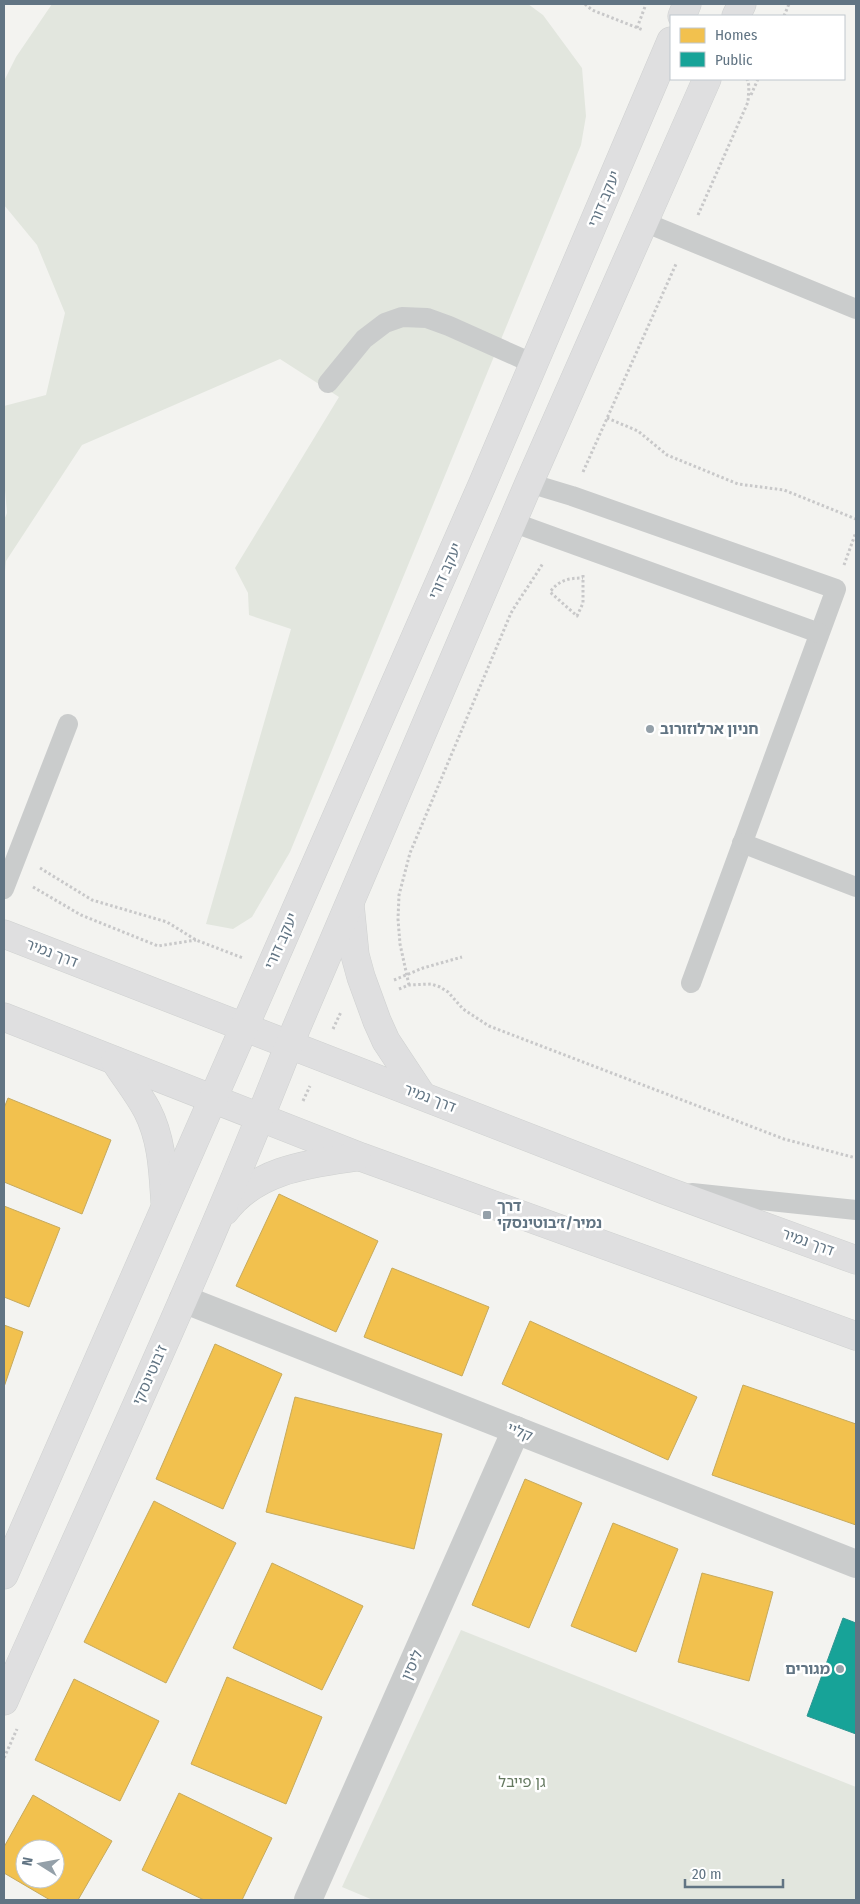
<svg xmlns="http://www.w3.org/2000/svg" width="860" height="1904" font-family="'Fira Sans Condensed','Noto Sans Hebrew',sans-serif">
<rect width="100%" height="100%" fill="#f3f3f0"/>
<g fill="#e2e6de">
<polygon points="52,4 528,4 543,15 582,68 586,116 581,145 290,852 252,917 233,929 206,924 291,629 249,615 248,593 235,568 339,397 280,359 82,445 6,561 4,582 4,520 7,513 4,479 4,406 46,395 65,313 37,245 4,205 4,81 16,57"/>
<polygon points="461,1630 856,1787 856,1900 373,1900 342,1887"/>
</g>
<g fill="#f2c14e" stroke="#c6aa5e" fill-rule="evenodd">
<polygon points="8,1098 111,1140 82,1214 4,1182 4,1108"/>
<polygon points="279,1194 378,1241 336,1332 236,1286"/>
<polygon points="4,1206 60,1228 29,1307 4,1297"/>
<polygon points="392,1268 489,1307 462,1376 364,1337"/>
<polygon points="530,1321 697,1397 668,1460 502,1384"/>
<polygon points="4,1325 23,1332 4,1387"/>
<polygon points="215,1344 282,1374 223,1509 156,1479"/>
<polygon points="743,1385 856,1424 856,1525 712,1475"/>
<polygon points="295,1397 442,1434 414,1549 266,1512"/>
<polygon points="525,1479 582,1503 529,1628 472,1605"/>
<polygon points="154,1501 236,1543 166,1683 84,1642"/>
<polygon points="613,1523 678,1549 636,1652 571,1626"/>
<polygon points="272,1563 363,1606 322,1690 233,1648"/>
<polygon points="702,1573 773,1592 749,1681 678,1662"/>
<polygon points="227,1677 322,1717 286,1804 191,1764"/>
<polygon points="74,1679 159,1721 120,1801 35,1760"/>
<polygon points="179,1793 272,1838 242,1900 204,1900 142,1870"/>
<path d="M33,1795L112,1841L78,1900H50L4,1873V1847ZM25,1849H55V1879H25Z"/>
</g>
<polygon fill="#17a398" stroke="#2d9592" points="843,1618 856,1623 856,1734 807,1716"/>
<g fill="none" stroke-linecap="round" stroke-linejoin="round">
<g stroke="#cfd1d0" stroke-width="29">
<g id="secondary">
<polyline points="682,16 687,4"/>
<polyline points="736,16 742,4"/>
<polyline points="350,905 355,955 361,977 377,1021 386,1041 421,1094"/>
<polyline points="4,934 664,1190 856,1260"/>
<polyline points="4,1017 361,1157 856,1336"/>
<path d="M115,1061C125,1077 138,1093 147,1110C162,1139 163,1171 165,1202"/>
<path d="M225,1211C257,1169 309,1164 357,1157"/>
<polyline points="4,1575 482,485 671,41"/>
<path d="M4,1701C101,1483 202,1267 289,1045L529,483L707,79"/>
</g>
</g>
<g stroke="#c8c8c9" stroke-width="3" stroke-dasharray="2.5 2.5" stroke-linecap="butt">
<polyline points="585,4 592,10 643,30"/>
<polyline points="784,16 789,4"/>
<polyline points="637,28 646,4"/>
<polyline points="751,95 758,79"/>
<polyline points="698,215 748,102 749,86 747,79"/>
<polyline points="607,418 638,431 667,455 738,484 784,490 856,519"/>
<polyline points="583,472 676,264"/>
<polyline points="844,565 856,532"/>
<path d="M583,575V603L577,616L550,592C559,580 569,578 583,578"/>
<polyline points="40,868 92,900 167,922 196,940 243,958"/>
<polyline points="33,887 81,915 158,946 196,940"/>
<polyline points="394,980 423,968 462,957"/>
<path d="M409,985L400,944L398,919L399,895L410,853L511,613C521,596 533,580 543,563"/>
<polyline points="399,989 409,985 431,984 440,987 448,992 463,1009 489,1026 784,1139 856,1158"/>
<polyline points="333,1029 341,1012"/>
<polyline points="303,1101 310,1086"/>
<polyline points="4,1758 17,1729"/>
</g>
<g stroke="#cacccc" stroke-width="20">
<polyline points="644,222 856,309"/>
<polyline points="328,383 364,339 385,323 402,317 427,318 449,326 534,364"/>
<polyline points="529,483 572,496 836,589 691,983"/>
<polyline points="512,522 819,633"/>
<polyline points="742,843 856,887"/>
<polyline points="4,889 68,724"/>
<polyline points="692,1193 856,1210"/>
</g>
<g stroke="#cacccc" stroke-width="28">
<polyline points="183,1299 856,1564"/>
<polyline points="308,1900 516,1430"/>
</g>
<use href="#secondary" stroke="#dfdfe0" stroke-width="28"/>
</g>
<g fill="#94a0a9" stroke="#fff" stroke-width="2">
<circle cx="650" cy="729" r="5"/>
<rect x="482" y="1210" width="10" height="10" rx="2.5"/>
<circle cx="840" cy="1669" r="5"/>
</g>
<g text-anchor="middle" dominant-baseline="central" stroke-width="5" stroke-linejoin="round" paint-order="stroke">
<g font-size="15" fill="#617483" stroke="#fff">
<text transform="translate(604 199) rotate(-67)">יעקב דורי</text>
<text transform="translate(445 571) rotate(-66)">יעקב דורי</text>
<text transform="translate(281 941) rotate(-66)">יעקב דורי</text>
<text transform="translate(52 953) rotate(21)">דרך נמיר</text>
<text transform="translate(430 1098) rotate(21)">דרך נמיר</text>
<text transform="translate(808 1242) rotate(20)">דרך נמיר</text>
<text transform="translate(150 1375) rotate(-66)">ז'בוטינסקי</text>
<text transform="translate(520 1432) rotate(22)">קליי</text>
<text transform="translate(412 1665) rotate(-66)">ליסין</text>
</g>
<g font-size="15" font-weight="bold" fill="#617483" stroke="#fff" text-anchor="start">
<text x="660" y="729">חניון ארלוזורוב</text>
<text x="497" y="1206">דרך<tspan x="497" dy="17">נמיר/ז׳בוטינסקי</tspan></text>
<text x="830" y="1669" text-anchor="end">מגורים</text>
</g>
<g font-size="15" fill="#657960" stroke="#fff">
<text x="522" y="1782">גן פייבל</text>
</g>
</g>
<rect width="860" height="1904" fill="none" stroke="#617483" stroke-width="10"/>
<rect x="670" y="15" width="175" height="65" fill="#ffffff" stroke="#c0c7cd"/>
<rect x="680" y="28" width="25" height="15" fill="#f2c14e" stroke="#c0c7cd"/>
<text x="715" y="40" font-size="15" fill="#617483">Homes</text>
<rect x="680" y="52" width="25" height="15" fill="#17a398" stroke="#c0c7cd"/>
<text x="715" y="65" font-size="15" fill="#617483">Public</text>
<g transform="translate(40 1864) rotate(281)"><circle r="24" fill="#ffffff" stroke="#c0c7cd"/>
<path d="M0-4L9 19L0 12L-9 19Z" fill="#94a0a9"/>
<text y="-8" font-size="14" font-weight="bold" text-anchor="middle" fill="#617483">N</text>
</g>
<path d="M685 1879v8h98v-8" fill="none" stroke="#617483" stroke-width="2.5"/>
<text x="692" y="1879" font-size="15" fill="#617483" stroke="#ffffff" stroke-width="4" paint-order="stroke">20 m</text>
</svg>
